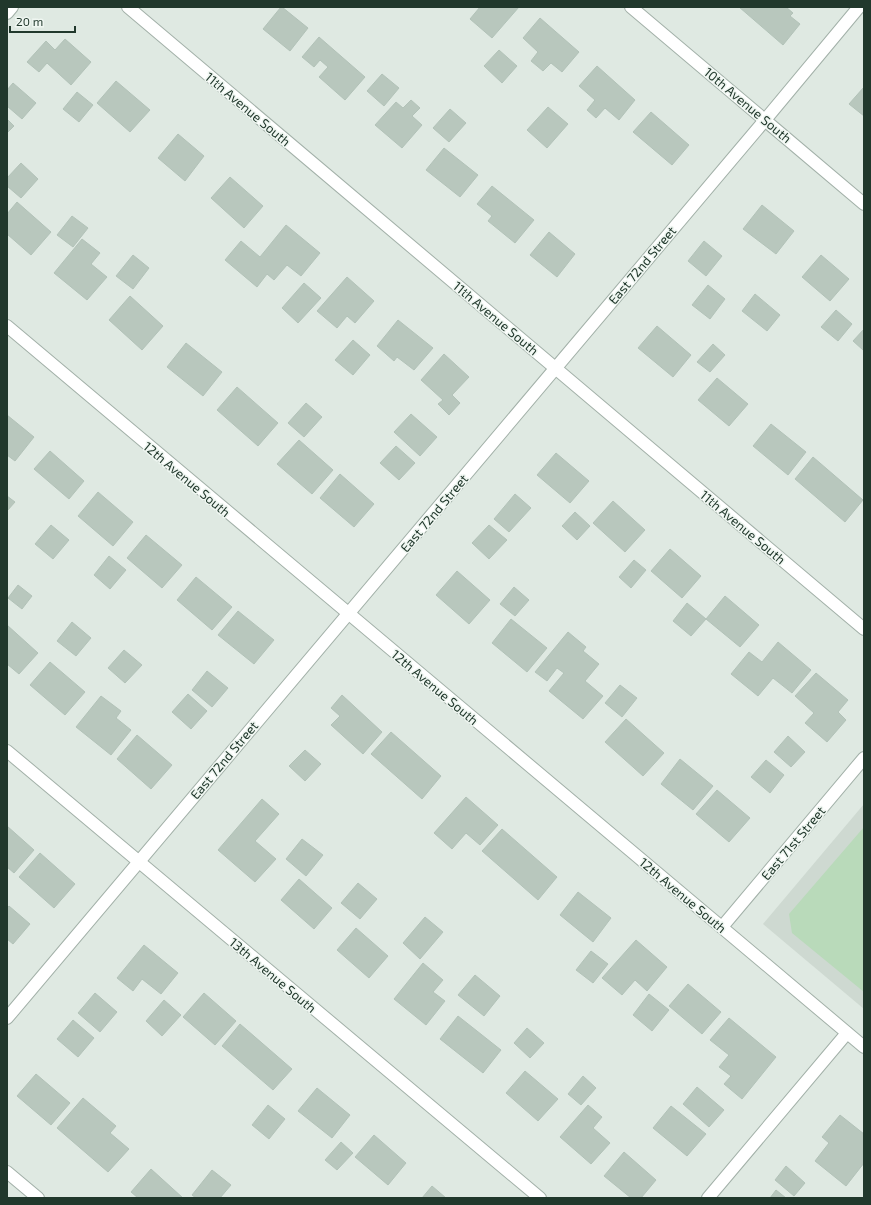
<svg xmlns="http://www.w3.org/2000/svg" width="871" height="1205" font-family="'Exo 2',sans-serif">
<rect width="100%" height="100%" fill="#dfe9e2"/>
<polygon fill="#ced9d1" points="864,804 864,1009 763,924"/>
<polygon fill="#b9daba" points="864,827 864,992 792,933 789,914"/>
<g fill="#b8c7bd" stroke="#b2c2b8">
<polygon points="281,7 282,7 308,28 290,51 263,29"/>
<polygon points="480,7 519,7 492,38 470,19"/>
<polygon points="739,7 786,7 793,13 790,16 800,24 783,45"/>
<polygon points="540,18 579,52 562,72 551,63 543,71 531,61 538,52 523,38"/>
<polygon points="319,37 365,77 345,100 319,77 328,67 320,60 314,67 302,57"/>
<polygon points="65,39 91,62 71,85 47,63 39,72 27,62 46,41 55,50"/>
<polygon points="499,50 517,66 502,83 484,66"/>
<polygon points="597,66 635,100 619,120 605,108 596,118 587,110 595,100 579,86"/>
<polygon points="382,74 399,88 384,106 367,91"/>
<polygon points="116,81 150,110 130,132 97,103"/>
<polygon points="13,83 36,103 22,119 7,106 7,90"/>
<polygon points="864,87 864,116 849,104"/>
<polygon points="77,92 93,105 79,122 63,109"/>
<polygon points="411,100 420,108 412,116 422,125 402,148 375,125 396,102 403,108"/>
<polygon points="548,107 568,124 547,148 527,130"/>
<polygon points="450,109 466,123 449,142 433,128"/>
<polygon points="651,112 689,145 672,165 633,132"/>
<polygon points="7,119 14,126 7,133"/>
<polygon points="178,134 204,156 185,181 158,158"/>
<polygon points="444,148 478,175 460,197 426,170"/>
<polygon points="21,163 38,179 21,198 7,186 7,178"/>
<polygon points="230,177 263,206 244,228 211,198"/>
<polygon points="492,186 534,220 515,243 488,221 492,216 477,204"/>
<polygon points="17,202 51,232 31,255 7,234 7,214"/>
<polygon points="762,205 794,231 776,254 743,229"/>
<polygon points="72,216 88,228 73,247 57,235"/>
<polygon points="286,225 320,253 301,276 287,265 274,280 267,274 257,287 225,260 241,241 260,257"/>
<polygon points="549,232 575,254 557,277 530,255"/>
<polygon points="82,239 100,253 91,264 107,277 87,300 54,273"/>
<polygon points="704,241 722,256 706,276 688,261"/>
<polygon points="133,255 149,268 133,289 116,276"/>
<polygon points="821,255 849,279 830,301 802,277"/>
<polygon points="347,277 374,301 355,323 347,316 337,328 317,311"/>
<polygon points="304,283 321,298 298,323 282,308"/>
<polygon points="708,285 725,299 710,319 692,305"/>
<polygon points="755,294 780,315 767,331 742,311"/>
<polygon points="130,296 163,326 142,350 109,320"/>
<polygon points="836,310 852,324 838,341 821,327"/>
<polygon points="398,320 433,348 414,370 397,357 394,361 377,346"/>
<polygon points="657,326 691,355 673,377 638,348"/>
<polygon points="864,329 864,349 863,350 853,341"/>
<polygon points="353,340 370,355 353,375 335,360"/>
<polygon points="186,343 222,372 203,396 167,367"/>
<polygon points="713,344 725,355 710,372 697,362"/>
<polygon points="444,354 469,377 452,395 460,403 449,415 438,404 443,400 421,380"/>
<polygon points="717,378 748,404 729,426 698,400"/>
<polygon points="237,387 278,423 258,446 217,410"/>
<polygon points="306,403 322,417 304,437 288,423"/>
<polygon points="411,414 437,437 420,456 394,432"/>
<polygon points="7,415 34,437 15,461 7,455"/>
<polygon points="771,424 806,452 788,475 753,446"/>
<polygon points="299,440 333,470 312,494 277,464"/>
<polygon points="396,446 415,463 399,480 380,463"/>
<polygon points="50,451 84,481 69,499 34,469"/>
<polygon points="556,453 589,481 570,503 537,475"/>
<polygon points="813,457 863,500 845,522 795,479"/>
<polygon points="340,474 374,504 354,527 320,498"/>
<polygon points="98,492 133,522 113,546 78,516"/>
<polygon points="515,494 531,508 509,532 494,519"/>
<polygon points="7,496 15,502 7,511"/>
<polygon points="613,501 645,530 625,552 593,523"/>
<polygon points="575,512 590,526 577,540 562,526"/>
<polygon points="51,525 69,540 53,559 35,544"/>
<polygon points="489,525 507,540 489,559 472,543"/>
<polygon points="146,535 182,565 162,588 127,558"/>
<polygon points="670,549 701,576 682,598 651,571"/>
<polygon points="109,556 126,570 110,589 94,575"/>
<polygon points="634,560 646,570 631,588 619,577"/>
<polygon points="457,571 490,600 469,624 436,595"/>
<polygon points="196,577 232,607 212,630 177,600"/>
<polygon points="18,585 32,596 22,609 8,598"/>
<polygon points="514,587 529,600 515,616 500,604"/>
<polygon points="725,596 759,625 740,647 706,619"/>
<polygon points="687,603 706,619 691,636 673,621"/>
<polygon points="238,611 274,640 254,664 218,635"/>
<polygon points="511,619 547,648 527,672 492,643"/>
<polygon points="72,622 91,638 76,656 57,641"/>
<polygon points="7,625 38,653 19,674 7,664"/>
<polygon points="568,632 586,647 583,651 599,664 585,681 603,696 583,719 549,691 564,673 557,668 547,681 535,672"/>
<polygon points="778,642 811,670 792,693 773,678 758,696 731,674 749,652 762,662"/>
<polygon points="124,650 142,665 125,683 108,668"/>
<polygon points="50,662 85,692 65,715 30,685"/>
<polygon points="207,671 228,688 212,707 192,690"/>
<polygon points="816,673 848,700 838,712 846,720 827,742 805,723 814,713 795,696"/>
<polygon points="620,685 637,698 622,717 605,703"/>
<polygon points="188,694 207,711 191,729 172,712"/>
<polygon points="342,695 382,732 363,754 331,725 340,716 331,708"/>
<polygon points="101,696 121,711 116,718 131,730 111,755 76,727"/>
<polygon points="626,719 664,753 643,776 605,742"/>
<polygon points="391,732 441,776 422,799 371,754"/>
<polygon points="137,735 172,765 151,789 117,759"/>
<polygon points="788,736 805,752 791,767 774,752"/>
<polygon points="305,750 321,764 305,781 289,766"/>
<polygon points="680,759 713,786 693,810 661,784"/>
<polygon points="766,760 784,775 770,793 751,777"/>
<polygon points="717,790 750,818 729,842 696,814"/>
<polygon points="466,797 498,825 480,845 466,833 452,849 434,833"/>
<polygon points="262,799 279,814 255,841 276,859 255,882 218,850"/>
<polygon points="7,826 34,850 14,873 7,867"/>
<polygon points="502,829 557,877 538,900 482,851"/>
<polygon points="302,839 323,855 306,876 286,859"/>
<polygon points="40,853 75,884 54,908 19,877"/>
<polygon points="299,879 332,908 314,929 281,900"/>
<polygon points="358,883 377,899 360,919 341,903"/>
<polygon points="578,892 611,918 593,942 560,915"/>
<polygon points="9,906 30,924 13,944 7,939 7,908"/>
<polygon points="425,917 443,932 420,959 403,943"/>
<polygon points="356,928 388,956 369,978 337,950"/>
<polygon points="636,940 667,967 647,991 635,980 622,995 602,978"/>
<polygon points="144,945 178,973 161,994 142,979 133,991 117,978"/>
<polygon points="591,951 608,964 593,983 576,970"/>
<polygon points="423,963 443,980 433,992 445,1001 426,1025 394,999"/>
<polygon points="475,975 500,996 484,1016 458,995"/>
<polygon points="688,984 721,1012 702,1034 669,1006"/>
<polygon points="95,993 117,1012 100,1032 78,1013"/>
<polygon points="204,993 236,1021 215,1045 183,1017"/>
<polygon points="649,994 669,1010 652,1031 633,1015"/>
<polygon points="164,1000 181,1015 162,1036 146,1021"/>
<polygon points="458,1016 501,1050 483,1073 440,1039"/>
<polygon points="729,1018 776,1057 742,1099 724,1084 731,1076 719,1067 729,1055 710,1040"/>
<polygon points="73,1020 94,1038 78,1057 57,1039"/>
<polygon points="240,1024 292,1069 273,1090 222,1046"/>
<polygon points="527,1028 544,1043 530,1058 514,1043"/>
<polygon points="525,1071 558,1099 538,1121 506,1093"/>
<polygon points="36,1074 70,1103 51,1125 17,1096"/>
<polygon points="583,1076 596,1088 581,1105 568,1094"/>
<polygon points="697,1087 724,1110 709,1127 683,1104"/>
<polygon points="317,1088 350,1115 332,1138 298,1111"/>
<polygon points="83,1098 116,1126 110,1133 129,1149 108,1172 57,1128"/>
<polygon points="268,1105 285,1119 269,1139 252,1125"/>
<polygon points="588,1105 602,1117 593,1128 610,1143 591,1164 560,1137"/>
<polygon points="671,1106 706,1134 687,1156 653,1128"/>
<polygon points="840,1115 864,1134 864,1163 846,1186 815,1161 829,1143 822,1137"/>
<polygon points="374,1135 406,1163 388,1185 355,1157"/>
<polygon points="341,1142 353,1153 337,1170 325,1160"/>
<polygon points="624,1152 656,1180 641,1198 631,1198 604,1176"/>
<polygon points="786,1166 805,1183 794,1196 775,1180"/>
<polygon points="151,1169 183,1198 138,1198 131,1192"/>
<polygon points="212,1170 231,1185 220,1198 196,1198 192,1195"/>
<polygon points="432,1186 446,1198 422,1198"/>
<polygon points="776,1190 786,1198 770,1198"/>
</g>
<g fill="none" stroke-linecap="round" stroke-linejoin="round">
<g stroke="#a2b0a8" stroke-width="14">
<g id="minor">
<polyline points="128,7 864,629"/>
<polyline points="631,7 864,204"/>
<polyline points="7,13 12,7"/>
<polyline points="7,326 864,1047"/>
<polyline points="7,751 540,1198"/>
<polyline points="722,927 864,758"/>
<polyline points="7,1018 765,120 859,7"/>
<polyline points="7,1172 38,1198"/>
<polyline points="708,1198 847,1033"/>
</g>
</g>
<use href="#minor" stroke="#fff" stroke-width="12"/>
</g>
<g text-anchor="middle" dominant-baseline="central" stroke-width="3" stroke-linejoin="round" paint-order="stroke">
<g font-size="13" fill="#21382c" stroke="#eff6f1">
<text transform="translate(748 105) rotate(40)">10th Avenue South</text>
<text transform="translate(248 109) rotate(40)">11th Avenue South</text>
<text transform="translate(642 265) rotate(-50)">East 72nd Street</text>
<text transform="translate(496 318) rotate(40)">11th Avenue South</text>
<text transform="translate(187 479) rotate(40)">12th Avenue South</text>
<text transform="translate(434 513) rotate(-50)">East 72nd Street</text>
<text transform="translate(743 527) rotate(40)">11th Avenue South</text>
<text transform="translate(435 687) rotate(40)">12th Avenue South</text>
<text transform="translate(224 760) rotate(-50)">East 72nd Street</text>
<text transform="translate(793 843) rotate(-50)">East 71st Street</text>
<text transform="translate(683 895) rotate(40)">12th Avenue South</text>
<text transform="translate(273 975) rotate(40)">13th Avenue South</text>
</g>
</g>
<rect width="871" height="1205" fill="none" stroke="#21382c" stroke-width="16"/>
<path d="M10 26v6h65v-6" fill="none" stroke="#21382c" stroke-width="2"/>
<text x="16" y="26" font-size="12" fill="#21382c" stroke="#eff6f1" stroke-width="3" paint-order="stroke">20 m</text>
</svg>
